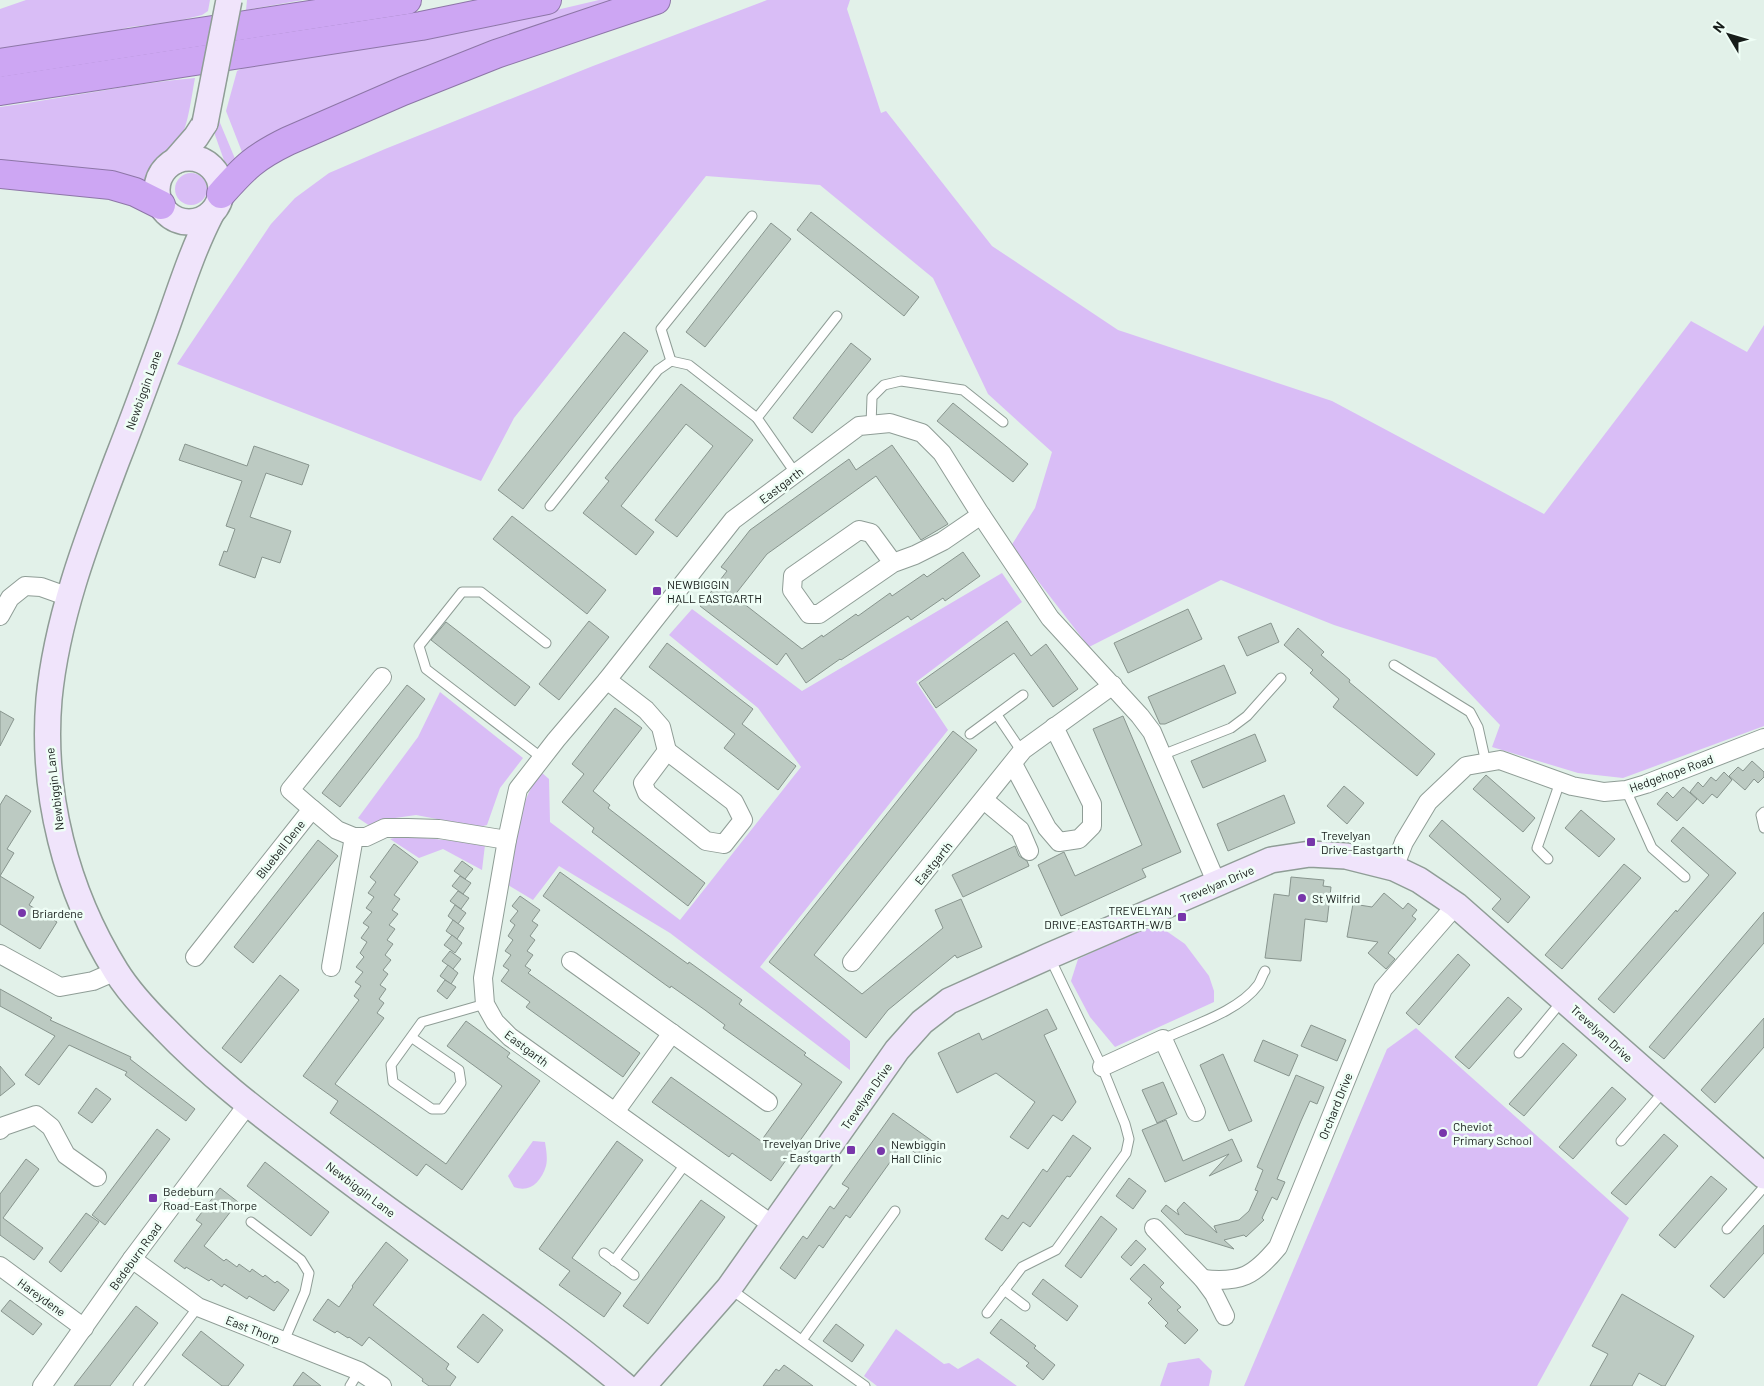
<svg xmlns="http://www.w3.org/2000/svg" width="1764" height="1386" font-family="Barlow,sans-serif">
<rect width="100%" height="100%" fill="#e2f1e9"/>
<g fill="#d9bdf6">
<polygon points="26,0 210,0 208,11 202,15 173,22 130,27 101,34 0,49 0,9"/>
<polygon points="247,0 303,0 246,10"/>
<polygon points="599,0 621,0 246,153 242,152 226,111 237,71 245,67 531,16"/>
<polygon points="767,0 850,0 847,9 881,113 886,111 992,246 1118,330 1332,401 1544,514 1691,321 1747,352 1764,325 1764,726 1623,778 1578,773 1492,747 1500,725 1436,658 1334,625 1221,580 1089,647 1011,546 1035,508 1052,452 988,394 933,278 820,185 706,176 514,418 481,481 177,364 271,224 295,198 329,173 385,149 593,66"/>
<path d="M195,78C192,93 188,127 180,139C178,143 172,146 168,149C157,157 150,168 146,181L141,183L0,166V107C65,98 129,84 195,78Z"/>
<polygon points="218,118 236,161 232,166 225,163 215,135 215,120"/>
<circle cx="191" cy="189" r="16"/>
<path d="M1002,573L1022,602L916,682L948,730L760,967L850,1041V1070L670,933L559,866L533,900L508,885C514,844 516,807 541,772L549,779L550,822L680,920L801,767L758,708L669,635L692,609L802,691Z"/>
<polygon points="440,692 523,758 500,788 487,825 479,827 416,815 388,819 370,826 358,818 418,737"/>
<polygon points="402,836 478,843 485,845 482,870 443,849 419,858 390,839"/>
<polygon points="1162,928 1185,944 1209,976 1214,991 1214,1002 1115,1047 1090,1017 1071,981 1078,959 1143,929"/>
<polygon points="1416,1028 1629,1218 1537,1386 1244,1386 1387,1049"/>
<path d="M533,1141L545,1142C546,1149 548,1159 546,1166C541,1182 530,1193 514,1187L508,1176Z"/>
<polygon points="896,1329 944,1364 949,1363 958,1369 978,1358 1017,1386 877,1386 864,1376"/>
<polygon points="1199,1358 1212,1371 1209,1386 1160,1386 1168,1363"/>
</g>
<g fill="#bccac2" stroke="#88958e">
<polygon points="811,212 919,297 904,316 797,230"/>
<polygon points="771,223 791,239 705,347 686,332"/>
<polygon points="624,332 648,351 523,509 498,490"/>
<polygon points="851,343 871,359 812,433 793,418"/>
<polygon points="681,384 753,440 677,537 655,520 713,446 686,424 621,506 654,532 636,555 583,513 609,481 605,478"/>
<polygon points="953,403 1028,464 1013,482 937,421"/>
<polygon points="185,444 247,466 254,446 309,465 302,485 266,473 250,517 291,531 280,563 262,557 255,578 219,565 224,551 227,552 235,529 226,526 242,481 179,460"/>
<polygon points="892,445 948,524 921,540 876,476 767,554 734,596 802,649 822,635 823,637 856,614 858,616 890,593 892,596 924,574 927,577 963,552 980,576 945,601 943,598 911,620 908,616 841,660 840,659 806,683 786,653 777,665 700,606 727,571 721,567 750,530 849,459 856,470"/>
<polygon points="512,516 606,590 587,614 493,539"/>
<polygon points="1188,609 1202,639 1128,673 1114,643"/>
<polygon points="589,621 609,637 559,700 539,684"/>
<polygon points="1007,621 1031,656 1046,644 1078,689 1053,707 1014,653 936,708 919,683"/>
<polygon points="446,622 530,687 515,706 431,640"/>
<polygon points="1271,623 1279,642 1247,656 1238,637"/>
<polygon points="1298,628 1324,652 1321,655 1350,680 1349,682 1435,754 1417,776 1333,707 1339,699 1310,673 1313,670 1284,645"/>
<polygon points="667,643 753,709 742,724 796,766 778,790 724,748 735,734 649,667"/>
<polygon points="1224,665 1236,693 1165,724 1160,724 1148,697"/>
<polygon points="407,685 425,699 340,807 322,793"/>
<polygon points="615,708 642,728 593,791 610,805 608,808 705,883 688,906 592,832 594,828 562,802 584,774 572,764"/>
<polygon points="0,711 14,719 0,746"/>
<polygon points="1123,716 1181,852 1142,869 1146,877 1061,916 1038,865 1064,852 1075,876 1142,845 1093,729"/>
<polygon points="953,731 977,750 814,955 862,994 943,928 935,910 961,899 982,947 957,958 955,955 888,1010 866,1038 769,962"/>
<polygon points="1255,734 1266,761 1203,788 1191,761"/>
<polygon points="1752,761 1764,772 1764,777 1758,783 1754,779 1745,790 1729,776 1738,767 1743,771"/>
<polygon points="1724,772 1732,780 1717,798 1712,794 1703,804 1690,792 1698,782 1703,787 1711,777 1716,781"/>
<polygon points="1486,775 1535,818 1523,832 1473,789"/>
<polygon points="1344,786 1364,803 1347,824 1327,806"/>
<polygon points="1683,787 1697,799 1677,821 1657,804 1667,792 1673,798"/>
<polygon points="6,795 31,811 7,849 14,853 0,876 0,805"/>
<polygon points="1284,795 1295,823 1228,851 1217,824"/>
<polygon points="1581,810 1615,839 1599,857 1565,828"/>
<polygon points="1442,820 1530,897 1508,923 1492,909 1501,899 1429,836"/>
<polygon points="1683,827 1736,873 1614,1013 1598,999 1676,910 1677,912 1709,875 1671,841"/>
<polygon points="318,840 338,856 253,963 234,947"/>
<polygon points="394,844 418,862 394,895 400,899 392,910 398,914 389,925 395,929 387,940 393,944 385,955 391,960 383,970 388,974 380,985 386,989 379,999 384,1003 377,1013 384,1018 335,1084 446,1164 502,1086 447,1046 466,1021 510,1053 507,1057 540,1081 462,1190 426,1164 417,1176 330,1113 338,1101 303,1076 359,1000 354,996 361,986 355,982 363,972 356,967 364,957 360,953 367,942 361,938 369,927 363,923 372,912 366,908 374,897 368,893 376,882 370,877"/>
<polygon points="1015,846 1019,856 1027,861 1029,866 963,897 952,875"/>
<polygon points="462,861 473,869 465,879 454,871"/>
<polygon points="1624,864 1641,878 1562,969 1545,955"/>
<polygon points="560,872 688,964 689,962 742,1000 739,1004 806,1053 804,1055 842,1082 771,1181 732,1153 729,1157 652,1102 671,1077 761,1141 802,1084 723,1028 725,1025 705,1010 671,986 670,988 543,896"/>
<polygon points="0,876 34,897 29,905 57,922 40,949 0,924"/>
<polygon points="460,876 471,883 463,894 452,886"/>
<polygon points="1291,877 1324,880 1323,886 1331,887 1327,922 1305,919 1301,961 1265,958 1274,894 1289,896"/>
<polygon points="458,891 469,898 461,909 450,901"/>
<polygon points="1384,893 1403,909 1408,903 1417,910 1412,916 1416,919 1388,953 1395,959 1386,969 1368,953 1378,942 1347,937 1353,904 1372,907"/>
<polygon points="520,896 540,910 532,921 538,925 530,936 535,940 527,951 533,955 525,966 531,970 528,973 640,1053 623,1077 526,1007 530,1002 501,981 509,970 503,966 511,955 505,951 513,940 508,936 515,925 510,921 518,911 512,906"/>
<polygon points="455,905 466,913 458,924 448,916"/>
<polygon points="1764,912 1764,943 1664,1059 1649,1047"/>
<polygon points="453,920 464,928 457,939 446,931"/>
<polygon points="452,935 462,943 455,953 444,945"/>
<polygon points="450,951 461,959 453,969 442,961"/>
<polygon points="1458,954 1470,965 1419,1025 1406,1013"/>
<polygon points="448,965 458,973 451,984 440,976"/>
<polygon points="280,975 299,990 241,1063 222,1048"/>
<polygon points="445,980 456,987 447,999 437,991"/>
<polygon points="0,989 52,1018 50,1020 131,1057 130,1059 195,1109 186,1121 125,1075 127,1072 69,1045 39,1085 25,1075 55,1036 0,1006"/>
<polygon points="1508,997 1522,1009 1469,1069 1455,1057"/>
<polygon points="1047,1009 1057,1029 1044,1035 1076,1102 1062,1121 1053,1115 1028,1149 1010,1137 1035,1102 996,1073 957,1093 938,1053 979,1033 982,1040"/>
<polygon points="1764,1018 1764,1047 1715,1103 1701,1090"/>
<polygon points="1311,1025 1346,1040 1337,1061 1301,1046"/>
<polygon points="1263,1040 1298,1055 1289,1076 1254,1061"/>
<polygon points="1563,1043 1577,1055 1524,1116 1509,1104"/>
<polygon points="1223,1054 1252,1121 1229,1131 1200,1065"/>
<polygon points="0,1066 15,1084 0,1096"/>
<polygon points="1296,1075 1324,1087 1317,1104 1310,1101 1301,1121 1277,1179 1285,1182 1277,1200 1272,1197 1262,1218 1264,1220 1246,1237 1244,1235 1224,1240 1234,1249 1185,1234 1161,1211 1166,1205 1179,1215 1177,1210 1184,1202 1217,1233 1214,1226 1239,1220 1249,1211 1258,1191 1255,1190 1263,1170 1257,1167"/>
<polygon points="1163,1082 1177,1114 1157,1123 1142,1090"/>
<polygon points="1612,1087 1626,1099 1573,1159 1559,1147"/>
<polygon points="96,1088 111,1099 92,1123 78,1113"/>
<polygon points="893,1113 935,1143 924,1159 903,1144 850,1218 846,1215 823,1248 819,1245 795,1279 780,1268 803,1236 807,1239 830,1206 834,1209 849,1188 842,1184"/>
<polygon points="1166,1120 1183,1161 1232,1139 1242,1161 1209,1176 1229,1154 1165,1182 1142,1130"/>
<polygon points="157,1129 170,1139 105,1225 92,1215"/>
<polygon points="1664,1134 1678,1146 1626,1205 1611,1193"/>
<polygon points="1073,1135 1091,1148 1070,1177 1067,1176 1030,1227 1023,1222 1002,1251 985,1239 1002,1215 1008,1219 1043,1169 1047,1172"/>
<polygon points="617,1141 643,1160 572,1258 621,1293 604,1317 559,1285 570,1271 539,1249"/>
<polygon points="26,1159 39,1169 3,1218 43,1248 34,1260 0,1235 0,1194"/>
<polygon points="265,1162 329,1212 311,1236 247,1186"/>
<polygon points="1711,1176 1727,1189 1675,1248 1659,1235"/>
<polygon points="1129,1178 1146,1191 1133,1209 1116,1196"/>
<polygon points="220,1188 238,1202 204,1246 224,1261 226,1259 237,1267 239,1264 250,1272 252,1269 263,1277 265,1275 275,1283 277,1281 289,1290 274,1311 249,1296 247,1299 224,1284 222,1287 211,1279 209,1281 186,1267 185,1269 174,1261 202,1224 196,1220"/>
<polygon points="701,1200 725,1217 648,1324 623,1306"/>
<polygon points="86,1213 99,1222 61,1272 49,1262"/>
<polygon points="1101,1216 1117,1229 1081,1278 1065,1266"/>
<polygon points="1764,1225 1764,1253 1724,1298 1710,1286"/>
<polygon points="1136,1240 1146,1249 1131,1266 1121,1257"/>
<polygon points="386,1242 408,1260 373,1305 449,1364 446,1369 456,1377 450,1386 429,1386 422,1381 423,1379 369,1337 362,1346 349,1337 348,1338 337,1331 335,1333 313,1320 328,1299 339,1307 353,1287 352,1286"/>
<polygon points="1144,1264 1164,1283 1160,1287 1181,1307 1177,1310 1198,1330 1185,1344 1165,1326 1168,1323 1148,1303 1152,1299 1130,1279"/>
<polygon points="1043,1279 1078,1306 1067,1321 1032,1294"/>
<polygon points="1622,1294 1694,1336 1665,1386 1662,1386 1639,1373 1632,1386 1590,1386 1608,1354 1592,1346"/>
<polygon points="10,1300 42,1324 33,1335 1,1311"/>
<polygon points="136,1306 158,1323 110,1386 74,1386"/>
<polygon points="483,1314 503,1330 478,1363 457,1347"/>
<polygon points="1001,1319 1036,1346 1034,1348 1055,1365 1043,1380 1026,1366 1029,1363 990,1333"/>
<polygon points="836,1324 864,1345 852,1362 823,1341"/>
<polygon points="201,1331 244,1365 228,1386 222,1386 182,1355"/>
<polygon points="784,1365 813,1386 763,1386 776,1369 779,1371"/>
<polygon points="303,1372 321,1386 293,1386"/>
</g>
<g fill="none" stroke-linecap="round" stroke-linejoin="round">
<g stroke="#8f9d96" stroke-width="11">
<g id="lane">
<polyline points="671,361 661,329 752,216"/>
<polyline points="757,418 837,316"/>
<polyline points="871,425 872,397 884,385 901,381 963,390 1003,422"/>
<polyline points="550,506 658,370 671,361 689,365 757,418 796,474"/>
<polyline points="1394,665 1470,712 1478,727 1486,763"/>
<polyline points="997,715 1022,752"/>
<polyline points="970,734 1023,695"/>
<polyline points="1162,755 1231,728 1247,716 1281,678"/>
<polyline points="542,758 426,669 419,646 462,592 481,592 546,643"/>
<polyline points="1626,790 1652,848 1685,877"/>
<polyline points="1764,812 1761,815 1764,828"/>
<polyline points="1548,859 1537,848 1560,782"/>
<polyline points="411,1037 459,1070 461,1083 442,1109 432,1109 393,1082 391,1065 422,1022 485,1004"/>
<path d="M1163,1039C1193,1025 1239,1011 1258,985C1261,981 1262,975 1265,971"/>
<polyline points="1519,1053 1562,1001"/>
<polyline points="1621,1141 1664,1091"/>
<polyline points="251,1222 301,1260 309,1273 305,1292 284,1341"/>
<polyline points="1727,1229 1764,1187"/>
<polyline points="604,1253 634,1275"/>
<polyline points="614,1261 686,1163"/>
<polyline points="729,1288 865,1386"/>
<polyline points="1004,1290 1025,1306"/>
<polyline points="987,1313 1022,1267 1056,1250 1126,1153 1129,1139 1125,1124 1102,1067 1050,958"/>
<polyline points="802,1340 895,1211"/>
<polyline points="138,1386 198,1307"/>
<polyline points="350,1386 359,1371"/>
</g>
</g>
<g stroke="#8f9d96" stroke-width="20">
<g id="street">
<polyline points="893,563 819,614 809,614 792,590 793,576 859,530 871,533 893,563 915,555 943,541 981,515"/>
<polyline points="0,616 10,598 25,586 41,587 69,597"/>
<polyline points="607,680 646,710 661,727 667,751"/>
<polygon points="667,751 734,802 743,820 724,844 706,841 647,793 643,783"/>
<polyline points="1013,764 1047,828 1059,842 1079,839 1092,826 1092,804 1054,727"/>
<polyline points="984,800 1020,830 1029,851"/>
<polyline points="312,809 337,830 354,837 366,837 385,828 408,828 439,829 507,840"/>
<polyline points="1394,868 1404,842 1428,802 1466,766 1500,760 1572,786 1604,792 1626,790 1646,784 1764,738"/>
<polyline points="0,954 60,987 93,981 116,971"/>
<polyline points="195,957 312,809 290,790 382,677"/>
<polyline points="571,961 768,1102"/>
<polyline points="852,962 1023,750 1113,685"/>
<polyline points="331,967 354,837"/>
<polyline points="1102,1067 1163,1039 1196,1112"/>
<polyline points="615,1112 672,1033"/>
<polyline points="0,1130 4,1126 36,1115 51,1127 66,1155 97,1177"/>
<polyline points="774,1226 510,1037 495,1022 485,1004 483,978 507,840 518,789 556,740 607,680 733,520 859,426 890,423 922,433 942,453 979,512 1050,618 1140,716 1152,732 1217,884"/>
<polyline points="1154,1228 1203,1279 1214,1294 1225,1316"/>
<polyline points="132,1259 198,1307 359,1371 382,1386"/>
<polyline points="0,1266 84,1328"/>
<path d="M1203,1279C1241,1283 1254,1276 1278,1247L1383,989L1456,905"/>
<polyline points="42,1386 132,1259 248,1104"/>
</g>
</g>
<g stroke="#8f9d96" stroke-width="28">
<g id="secondary">
<circle cx="189" cy="190" r="32"/>
<polyline points="175,161 196,137 205,123"/>
<path d="M211,214C192,251 180,290 166,329C150,373 134,417 117,460C88,537 57,616 49,699C41,793 66,891 116,971C129,992 146,1010 163,1027C207,1073 257,1112 308,1150C341,1175 374,1200 408,1224C482,1277 556,1328 625,1386"/>
<polyline points="643,1386 729,1288 897,1050 922,1022 949,1001 1049,956 1271,860 1310,854 1346,856 1394,868 1419,880 1456,905 1764,1176"/>
</g>
</g>
<g stroke="#8d76a7" stroke-width="30">
<g id="highway">
<polyline points="0,63 407,0"/>
<polyline points="0,91 421,26 547,0"/>
<polyline points="0,174 111,185 135,192 161,205"/>
<path d="M221,194C245,167 255,157 288,141L403,91L496,54L656,0"/>
</g>
</g>
<use href="#lane" stroke="#fff" stroke-width="9"/>
<use href="#street" stroke="#fff" stroke-width="18"/>
<use href="#secondary" stroke="#f0e4fb" stroke-width="25"/>
<use href="#highway" stroke="#cda6f3" stroke-width="28"/>
<g stroke="#8f9d96" stroke-width="28" stroke-linecap="butt">
<polyline id="secondary-bridge" points="205,123 229,0"/>
</g>
<use href="#secondary-bridge" stroke="#f0e4fb" stroke-width="25"/>
</g>
<g fill="#7836aa" stroke="#effef6" stroke-width="2">
<rect x="652" y="586" width="10" height="10" rx="2.5"/>
<rect x="1306" y="837" width="10" height="10" rx="2.5"/>
<circle cx="1302" cy="898" r="5"/>
<circle cx="22" cy="913" r="5"/>
<rect x="1177" y="912" width="10" height="10" rx="2.5"/>
<circle cx="1443" cy="1133" r="5"/>
<rect x="846" y="1145" width="10" height="10" rx="2.5"/>
<circle cx="881" cy="1151" r="5"/>
<rect x="148" y="1193" width="10" height="10" rx="2.5"/>
</g>
<g text-anchor="middle" dominant-baseline="central" stroke-width="5" stroke-linejoin="round" paint-order="stroke">
<g font-size="12" fill="#171d1a" stroke="#effef6">
<text transform="translate(143 390) rotate(-70)">Newbiggin Lane</text>
<text transform="translate(781 485) rotate(-37)">Eastgarth</text>
<text transform="translate(1671 773) rotate(-20)">Hedgehope Road</text>
<text transform="translate(54 789) rotate(-97)">Newbiggin Lane</text>
<text transform="translate(280 849) rotate(-52)">Bluebell Dene</text>
<text transform="translate(933 863) rotate(-51)">Eastgarth</text>
<text transform="translate(1217 884) rotate(-23)">Trevelyan Drive</text>
<text transform="translate(1602 1033) rotate(42)">Trevelyan Drive</text>
<text transform="translate(527 1048) rotate(37)">Eastgarth</text>
<text transform="translate(866 1096) rotate(-55)">Trevelyan Drive</text>
<text transform="translate(1335 1106) rotate(-68)">Orchard Drive</text>
<text transform="translate(361 1189) rotate(37)">Newbiggin Lane</text>
<text transform="translate(135 1256) rotate(-54)">Bedeburn Road</text>
<text transform="translate(42 1297) rotate(36)">Hareydene</text>
<text transform="translate(253 1329) rotate(21)">East Thorp</text>
</g>
<g font-size="12" fill="#171d1a" stroke="#effef6" text-anchor="start">
<text x="667" y="584">NEWBIGGIN<tspan x="667" dy="14">HALL EASTGARTH</tspan></text>
<text x="1321" y="835">Trevelyan<tspan x="1321" dy="14">Drive-Eastgarth</tspan></text>
<text x="1312" y="898">St Wilfrid</text>
<text x="1172" y="910" text-anchor="end">TREVELYAN<tspan x="1172" dy="14">DRIVE-EASTGARTH-W/B</tspan></text>
<text x="32" y="913">Briardene</text>
<text x="1453" y="1126">Cheviot<tspan x="1453" dy="14">Primary School</tspan></text>
<text x="841" y="1143" text-anchor="end">Trevelyan Drive<tspan x="841" dy="14">- Eastgarth</tspan></text>
<text x="891" y="1144">Newbiggin<tspan x="891" dy="14">Hall Clinic</tspan></text>
<text x="163" y="1191">Bedeburn<tspan x="163" dy="14">Road-East Thorpe</tspan></text>
</g>
</g>
<g transform="translate(1729 35) rotate(308)" stroke="#effef6" stroke-width="4" paint-order="stroke">
<path d="M0-4L9 19L0 12L-9 19Z" fill="#171d1a"/>
<text y="-8" font-size="14" font-weight="bold" text-anchor="middle" fill="#171d1a">N</text>
</g>
</svg>
